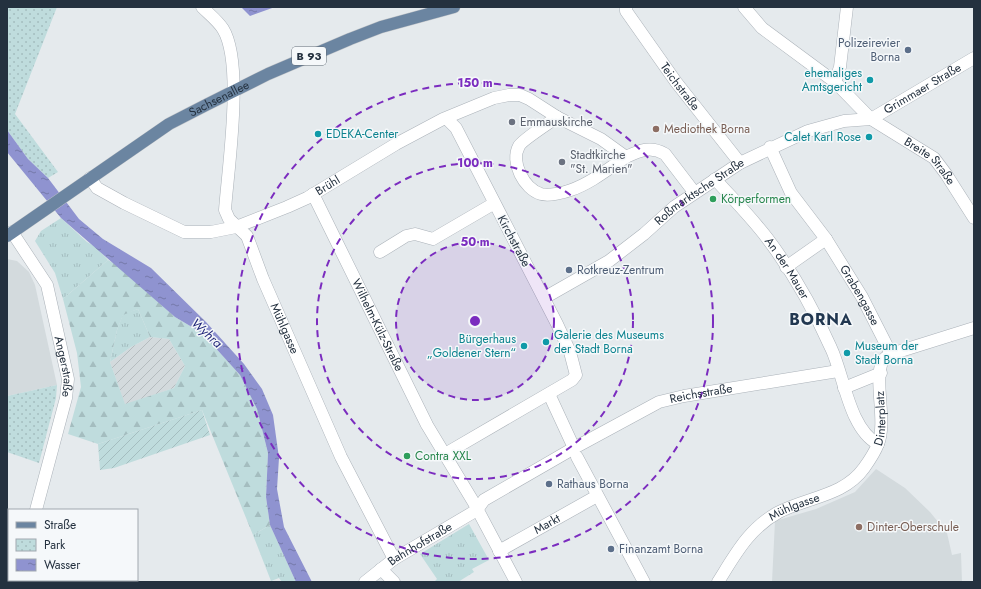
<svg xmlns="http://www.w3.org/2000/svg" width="981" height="589" font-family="Jost,sans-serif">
<defs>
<pattern id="industrial-furrows" width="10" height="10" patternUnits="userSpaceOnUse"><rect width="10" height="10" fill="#d3dadd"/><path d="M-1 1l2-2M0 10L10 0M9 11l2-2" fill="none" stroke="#b5bcbf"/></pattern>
<pattern id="grass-tufts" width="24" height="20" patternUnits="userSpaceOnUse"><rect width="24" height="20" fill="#bfdcdd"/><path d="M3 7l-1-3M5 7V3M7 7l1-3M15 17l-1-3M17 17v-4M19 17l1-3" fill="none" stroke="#a4bdbf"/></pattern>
<pattern id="forest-firs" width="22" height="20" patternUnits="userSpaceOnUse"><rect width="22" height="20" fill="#bfdcdd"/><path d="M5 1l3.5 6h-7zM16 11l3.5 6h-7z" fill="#a4bdbf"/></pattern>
<pattern id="park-dots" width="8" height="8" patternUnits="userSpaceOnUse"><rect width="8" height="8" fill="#bfdcdd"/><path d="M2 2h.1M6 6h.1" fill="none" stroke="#a4bdbf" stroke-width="1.8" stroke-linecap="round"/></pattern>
<pattern id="garden-furrows" width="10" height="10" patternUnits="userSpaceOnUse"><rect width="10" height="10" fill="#bfdcdd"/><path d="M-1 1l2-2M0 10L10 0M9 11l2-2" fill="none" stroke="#a4bdbf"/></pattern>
<pattern id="water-ripples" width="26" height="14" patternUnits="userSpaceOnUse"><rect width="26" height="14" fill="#8f93d0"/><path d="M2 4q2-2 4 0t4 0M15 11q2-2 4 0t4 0" fill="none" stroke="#7579aa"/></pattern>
</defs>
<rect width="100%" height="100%" fill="#e5eaed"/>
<g fill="#d3dadd">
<polygon points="7,259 17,261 29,272 35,285 57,385 7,396"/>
<polygon points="876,469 905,488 930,512 947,533 952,555 961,553 962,582 772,582 775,521 816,509 855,492"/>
</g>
<polygon fill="url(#industrial-furrows)" points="150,337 169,339 185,366 174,388 125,405 110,362 131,347"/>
<g fill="url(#grass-tufts)">
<polygon points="61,218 87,242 96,247 108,260 63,299 55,273 35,241 41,231"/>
<polygon points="138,309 150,337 131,347 110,362 117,330 123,314"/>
<polygon points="469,524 489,560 472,569 474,572 458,582 434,582 437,579 420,554"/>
<polygon points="270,525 296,582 282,582 279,578 271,581 253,535"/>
</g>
<path fill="url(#forest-firs)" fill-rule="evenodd" d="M108,260L117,265L175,317L202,333L240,375L257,409L268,453L266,497L270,525L253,535L202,410L98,444L68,434L81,387L77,353L63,299ZM138,309L150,337L169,339L185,366L174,388L125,404L110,362L117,330L123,315Z"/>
<g fill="url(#park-dots)">
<polygon points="7,7 57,7 15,114 58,172 48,178 28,159 7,130"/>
<polygon points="57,385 56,398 39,463 7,452 7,396"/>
</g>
<polygon fill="url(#garden-furrows)" points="202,410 210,435 114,468 100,470 98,444"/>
<g fill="url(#water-ripples)">
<polygon points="241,7 275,7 250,16"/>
<polygon points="7,130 28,159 48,178 79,219 103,239 151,268 206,322 244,364 262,389 273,415 279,458 277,489 284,527 312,582 296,582 270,525 266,497 268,453 257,409 240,375 202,333 175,317 61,218 7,152"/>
</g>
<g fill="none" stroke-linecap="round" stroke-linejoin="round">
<g stroke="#abb2b9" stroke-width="13">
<g id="minor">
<path id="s1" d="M202,7C209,14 218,21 223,29C244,63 228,168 225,210L229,219L247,236L263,279L341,457L394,559"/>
<path id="s2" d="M626,7V11L676,82L740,163"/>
<path id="s3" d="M744,7L762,28L835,82L871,119L934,158L946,174L974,218"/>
<polyline points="835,82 840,67 847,7"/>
<path d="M557,117C549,123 522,140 519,146C510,162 524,189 541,194C549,196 563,193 571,190C591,183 608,169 626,157"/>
<path id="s4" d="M770,147L791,193L826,239L862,297L891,354"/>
<path id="s5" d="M90,178L97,188L124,203L184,232H211L236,227L287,207L307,198L396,144L443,119L494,98L509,95H520L529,99L557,117L601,139L626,157C639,151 650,145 665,154L694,192"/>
<path id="s6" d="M715,179C732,198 751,217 767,238C792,271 814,310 831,348C844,375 849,429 878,444"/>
<path id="s7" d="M313,194L427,425L474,503L516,582"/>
<path id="s8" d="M12,232L47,285L68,379L66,398L36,510"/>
<polyline points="380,252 406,236 415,234 433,239 493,204"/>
<polyline points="786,267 826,239"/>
<path id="s9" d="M544,298L609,261L644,234L674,207L740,163L808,131L844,121L871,119L974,58"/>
<polyline points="844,388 881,373"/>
<polyline points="549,394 574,448"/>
<polyline points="445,454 572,380 576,375 570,352 557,324 456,128 447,119"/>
<polyline points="577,457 644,582"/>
<path id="s10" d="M499,551L597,496"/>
<polyline points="381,569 394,582"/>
<polyline points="17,582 18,580"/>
<path id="s11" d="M365,582L394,559L477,510L484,500L574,448L659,402L684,396L838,371"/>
<path id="s12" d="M718,582C735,555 749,528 779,512C808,497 844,496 864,468C869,461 875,452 878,444C887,422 874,382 882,362C884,358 887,356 891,354L974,328"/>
</g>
</g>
<g stroke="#c2c5c9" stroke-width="13">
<g id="major">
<path id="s13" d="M7,236L169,124L206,105L268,74L350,39L381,27L454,7"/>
</g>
</g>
<use href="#minor" stroke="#fff" stroke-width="12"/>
<use href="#major" stroke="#6b85a1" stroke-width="12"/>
</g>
<circle cx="475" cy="321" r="79" fill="#7b2cbf" fill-opacity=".12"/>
<g fill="none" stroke="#7b2cbf" stroke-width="2" stroke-dasharray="7 5">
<circle cx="475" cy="321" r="79"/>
<circle cx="475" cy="321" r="158"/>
<circle cx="475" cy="321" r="238"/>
</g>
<g fill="#5c6f8a" stroke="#f5f8fa" stroke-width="1.5">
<circle cx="908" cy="50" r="4"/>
<circle cx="569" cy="270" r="4"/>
<circle cx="549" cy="484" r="4"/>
<circle cx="611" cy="549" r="4"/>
</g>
<g fill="#0f9aa8" stroke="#f5f8fa" stroke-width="1.5">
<circle cx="870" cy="80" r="4"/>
<circle cx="318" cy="134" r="4"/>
<circle cx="869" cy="137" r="4"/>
<circle cx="546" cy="342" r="4"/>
<circle cx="524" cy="346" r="4"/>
<circle cx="847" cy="353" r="4"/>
</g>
<g fill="#6b7280" stroke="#f5f8fa" stroke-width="1.5">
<circle cx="512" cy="122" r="4"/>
<circle cx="562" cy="162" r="4"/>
</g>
<g fill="#8d6e63" stroke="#f5f8fa" stroke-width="1.5">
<circle cx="656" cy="129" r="4"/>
<circle cx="859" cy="527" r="4"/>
</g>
<g fill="#2e9e5b" stroke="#f5f8fa" stroke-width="1.5">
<circle cx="713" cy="199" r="4"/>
<circle cx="407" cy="456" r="4"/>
</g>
<g text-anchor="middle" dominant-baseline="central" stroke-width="3" stroke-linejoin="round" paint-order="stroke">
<rect fill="#f5f8fa" stroke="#636d77" stroke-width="1" x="292" y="47" width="34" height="18" rx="3"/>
<g font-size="11" font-weight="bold" fill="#24313f">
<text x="309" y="56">B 93</text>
</g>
<g font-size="12" fill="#4e5e75" stroke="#f5f8fa" text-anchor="start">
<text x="900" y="43" text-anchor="end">Polizeirevier<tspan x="900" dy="14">Borna</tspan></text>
<text x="577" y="270">Rotkreuz-Zentrum</text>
<text x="557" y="484">Rathaus Borna</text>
<text x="619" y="549">Finanzamt Borna</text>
</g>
<g font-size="12" fill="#0d838f" stroke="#f5f8fa" text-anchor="end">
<text x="862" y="73">ehemaliges<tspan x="862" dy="14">Amtsgericht</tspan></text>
<text x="326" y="134" text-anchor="start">EDEKA-Center</text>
<text x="861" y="137">Calet Karl Rose</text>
<text x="554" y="335" text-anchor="start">Galerie des Museums<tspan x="554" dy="14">der Stadt Borna</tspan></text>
<text x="516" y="339">Bürgerhaus<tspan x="516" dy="14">„Goldener Stern“</tspan></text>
<text x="855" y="346" text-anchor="start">Museum der<tspan x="855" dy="14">Stadt Borna</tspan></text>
</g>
<g font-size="12" fill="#24313f" stroke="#f5f8fa">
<text stroke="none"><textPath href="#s2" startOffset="97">Teichstraße</textPath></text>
<text stroke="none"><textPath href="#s9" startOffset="438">Grimmaer Straße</textPath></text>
<text stroke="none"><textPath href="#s13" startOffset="253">Sachsenallee</textPath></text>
<text stroke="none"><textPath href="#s3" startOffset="243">Breite Straße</textPath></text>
<text stroke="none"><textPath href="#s5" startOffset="263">Brühl</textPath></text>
<text stroke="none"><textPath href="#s9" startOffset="189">Roßmarktsche Straße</textPath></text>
<text transform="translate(514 241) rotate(62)">Kirchstraße</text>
<text stroke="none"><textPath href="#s6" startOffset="115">An der Mauer</textPath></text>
<text stroke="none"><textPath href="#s4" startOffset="174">Grabengasse</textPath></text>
<text stroke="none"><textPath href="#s7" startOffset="146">Wilhelm-Külz-Straße</textPath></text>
<text stroke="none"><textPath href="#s1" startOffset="348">Mühlgasse</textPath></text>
<text stroke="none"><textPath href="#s8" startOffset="147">Angerstraße</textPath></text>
<text stroke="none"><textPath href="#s11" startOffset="389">Reichsstraße</textPath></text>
<text stroke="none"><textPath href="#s12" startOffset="245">Dinterplatz</textPath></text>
<text stroke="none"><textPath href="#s12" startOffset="110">Mühlgasse</textPath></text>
<text stroke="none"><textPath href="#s10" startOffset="55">Markt</textPath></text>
<text stroke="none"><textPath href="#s11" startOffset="67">Bahnhofstraße</textPath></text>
</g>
<g font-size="12" fill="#5b616d" stroke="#f5f8fa" text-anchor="start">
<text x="520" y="122">Emmauskirche</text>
<text x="570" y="155">Stadtkirche<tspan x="570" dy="14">"St. Marien"</tspan></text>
</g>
<g font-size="12" fill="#785e54" stroke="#f5f8fa" text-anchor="start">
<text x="664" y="129">Mediothek Borna</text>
<text x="867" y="527">Dinter-Oberschule</text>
</g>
<g font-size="12" fill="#27864d" stroke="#f5f8fa" text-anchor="start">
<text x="721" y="199">Körperformen</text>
<text x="415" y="456">Contra XXL</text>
</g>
<g font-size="13" font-style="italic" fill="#202579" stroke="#f5f8fa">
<text transform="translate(207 333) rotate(42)">Wyhra</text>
</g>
<g font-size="16" font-weight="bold" letter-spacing="1" fill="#213750" stroke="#f5f8fa">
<text x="821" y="319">BORNA</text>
</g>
</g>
<circle cx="475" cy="321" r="6" fill="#7b2cbf" stroke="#f5f8fa" stroke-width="2"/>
<g font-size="12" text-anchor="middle" font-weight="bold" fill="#7b2cbf" stroke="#f5f8fa" stroke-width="3" stroke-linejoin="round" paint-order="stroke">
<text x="475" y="87">150 m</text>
<text x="475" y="167">100 m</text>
<text x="475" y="246">50 m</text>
</g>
<rect width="981" height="589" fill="none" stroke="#24313f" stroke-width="16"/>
<rect x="8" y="509" width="130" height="72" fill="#f5f8fa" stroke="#a1a8af"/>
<rect x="16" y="522" width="20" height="6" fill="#6b85a1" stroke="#a1a8af"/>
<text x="44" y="529" font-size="12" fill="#24313f">Straße</text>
<rect x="16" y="539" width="20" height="12" fill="url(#park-dots)" stroke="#a1a8af"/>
<text x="44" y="549" font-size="12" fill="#24313f">Park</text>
<rect x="16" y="559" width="20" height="12" fill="url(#water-ripples)" stroke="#a1a8af"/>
<text x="44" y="569" font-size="12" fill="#24313f">Wasser</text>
</svg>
